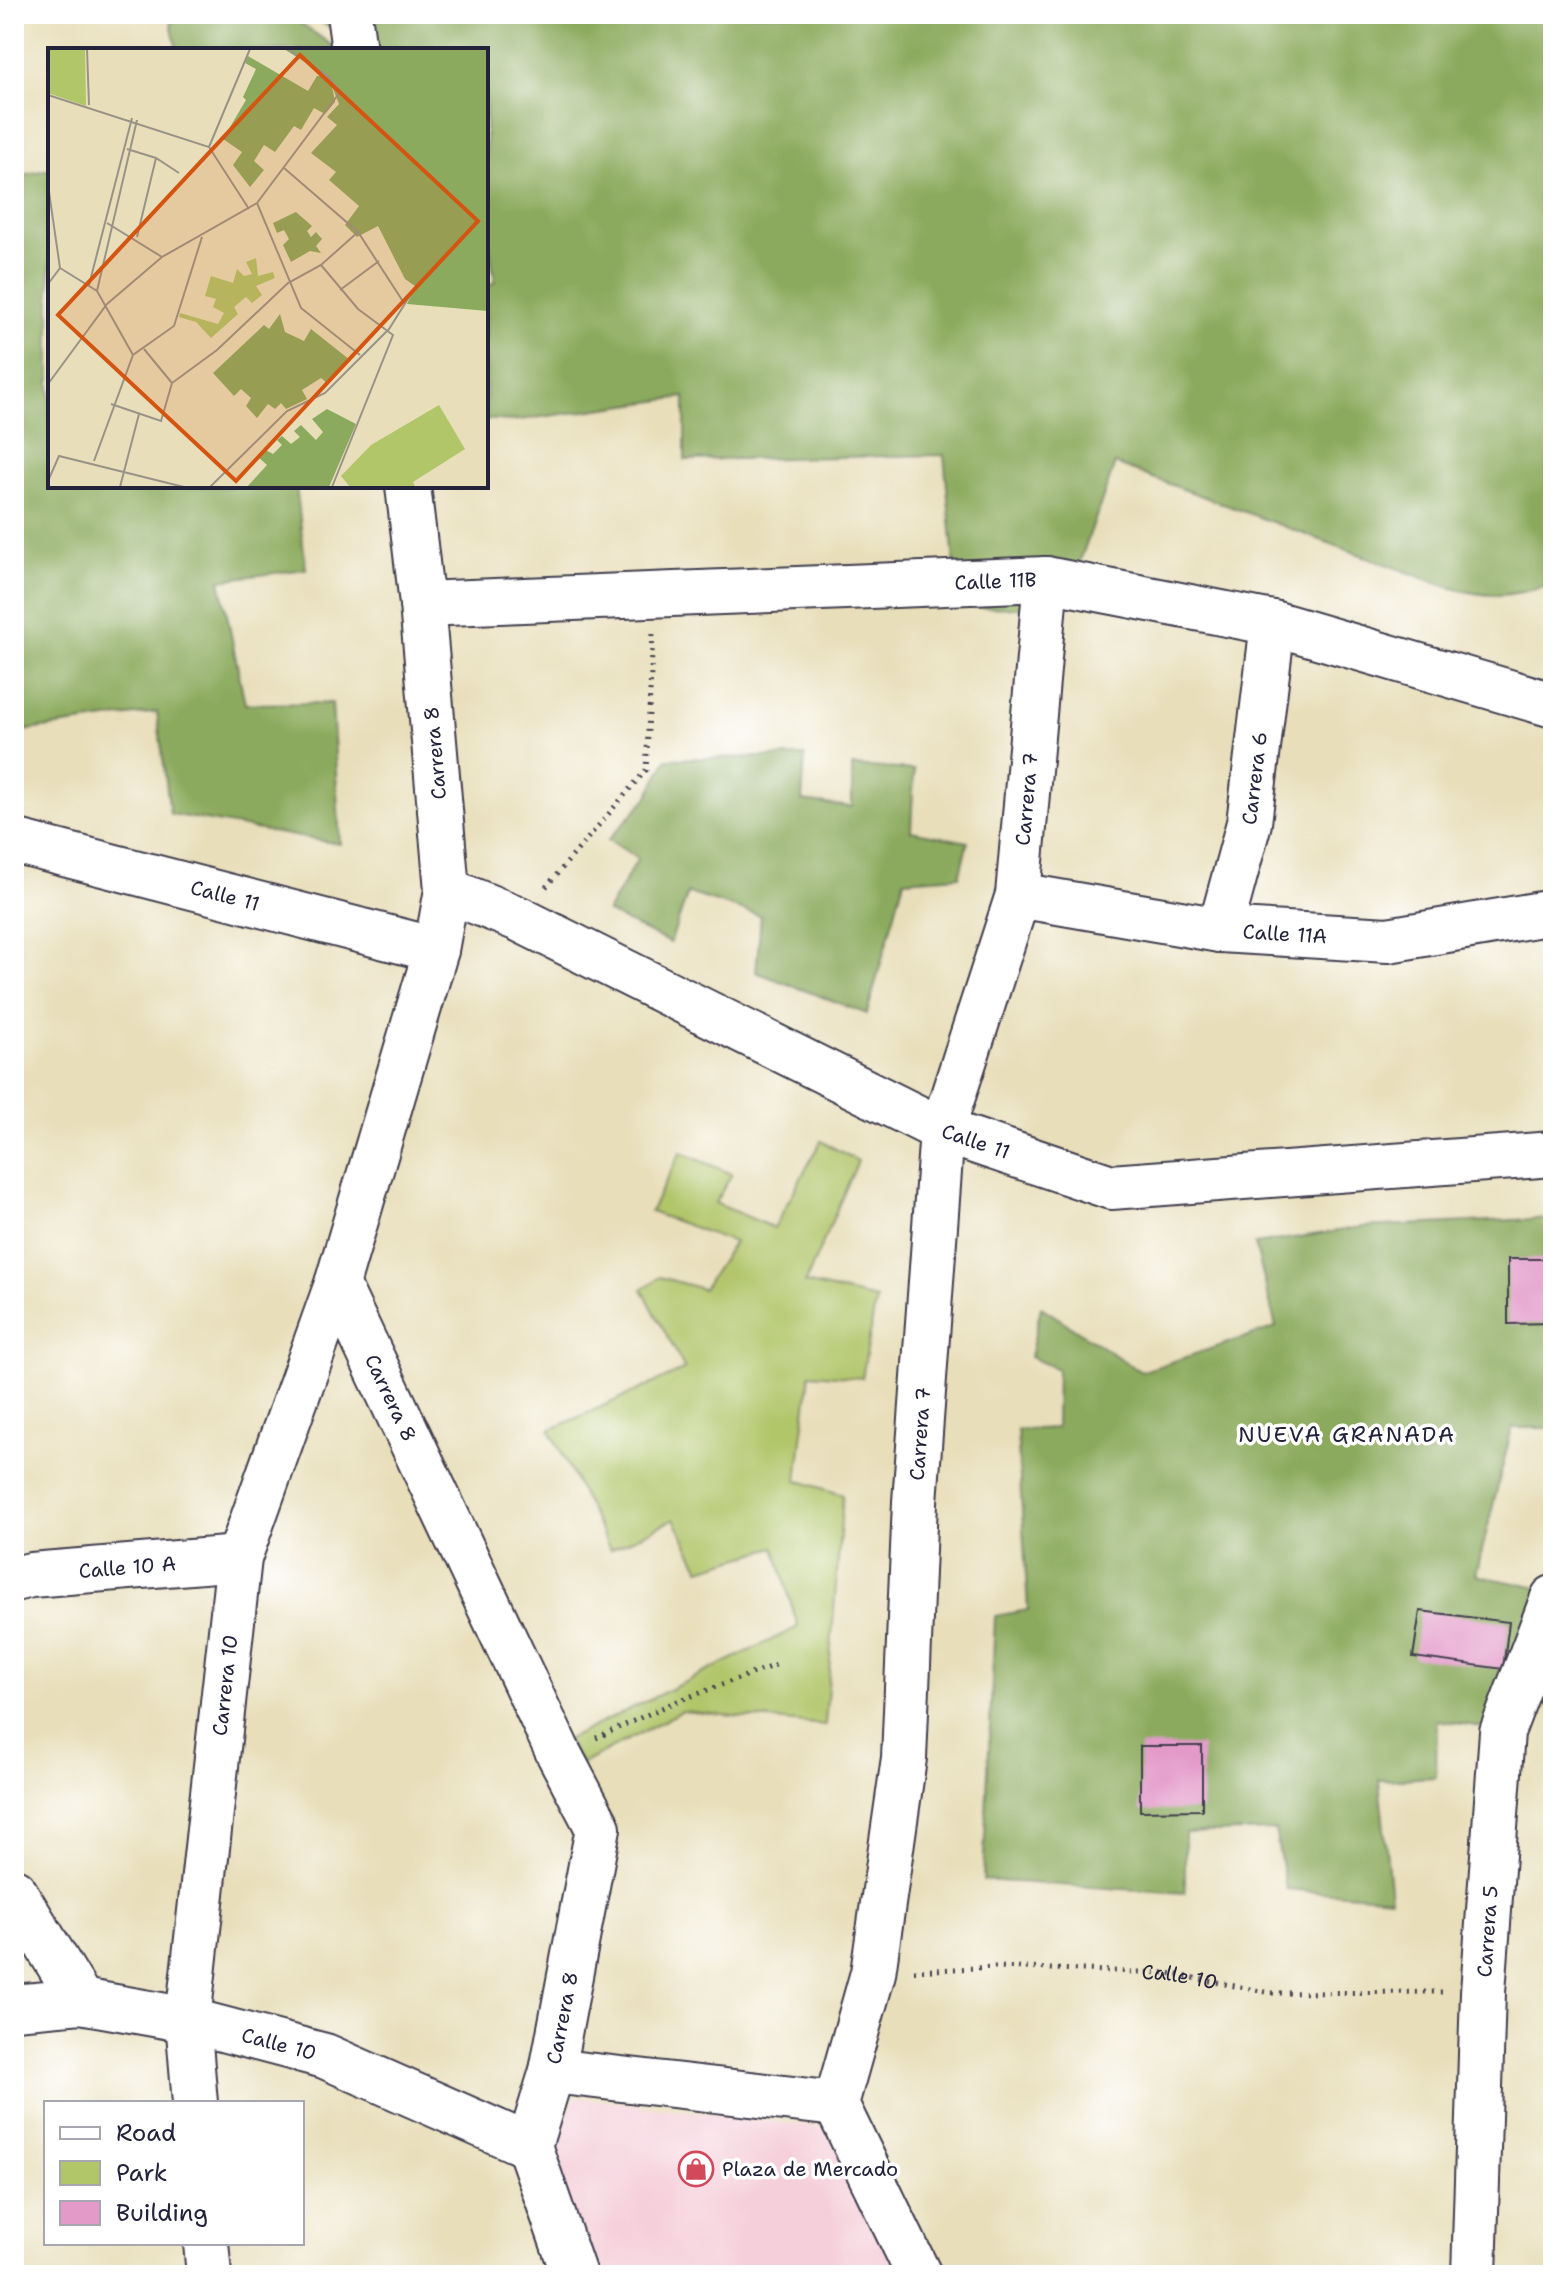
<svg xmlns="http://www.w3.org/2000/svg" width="1567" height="2289" font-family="'Shantell Sans',sans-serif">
<rect width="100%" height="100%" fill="#fff"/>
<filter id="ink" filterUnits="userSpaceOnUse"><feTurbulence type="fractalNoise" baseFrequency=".0125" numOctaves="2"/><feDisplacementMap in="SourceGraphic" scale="16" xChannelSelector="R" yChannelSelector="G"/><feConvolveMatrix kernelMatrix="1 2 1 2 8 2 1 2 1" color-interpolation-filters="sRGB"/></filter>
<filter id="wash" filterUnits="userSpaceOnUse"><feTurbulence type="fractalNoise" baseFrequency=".006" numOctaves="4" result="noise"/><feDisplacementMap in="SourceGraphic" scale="32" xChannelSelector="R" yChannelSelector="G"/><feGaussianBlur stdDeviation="1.8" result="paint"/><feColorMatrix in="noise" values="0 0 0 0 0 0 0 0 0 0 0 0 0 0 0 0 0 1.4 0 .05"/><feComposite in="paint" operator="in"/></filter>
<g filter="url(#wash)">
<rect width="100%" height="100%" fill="#e8deb9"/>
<polygon fill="#f5cfda" points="575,2097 827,2128 901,2275 559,2275 527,2210"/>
<polygon fill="#b1c569" stroke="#6a7452" stroke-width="2" points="821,1141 858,1161 805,1283 876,1299 862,1378 810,1374 797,1480 843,1495 825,1725 682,1711 582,1764 566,1740 798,1627 775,1547 700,1569 674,1519 610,1550 550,1430 685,1369 642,1289 660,1277 703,1289 734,1242 650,1212 681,1152 732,1174 715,1203 774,1228"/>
<g fill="#8caa5d" stroke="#57664c" stroke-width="2">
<polygon points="184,14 287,14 339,50 177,50 171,23"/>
<path d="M305,14H1553V585C1506,596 1492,600 1445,586L1115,464L1063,608L958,607L944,455L685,460V397L512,421L486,419V286L495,282L486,222V50H374Z"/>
<polygon points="50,169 50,486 296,486 306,569 220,580 245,704 332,703 340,844 170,814 157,712 14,732 14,177"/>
<polygon points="805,756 802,801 852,807 852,766 914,770 911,831 968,842 959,876 904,880 867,1014 756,972 761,916 688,893 670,943 607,912 638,858 608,840 647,798 667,759"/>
<polygon points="1553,1218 1553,1428 1512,1428 1476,1575 1539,1588 1488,1728 1437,1720 1436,1777 1379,1780 1391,1898 1286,1889 1275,1830 1185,1833 1185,1893 983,1880 995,1616 1028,1610 1017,1430 1056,1428 1057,1369 1030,1357 1041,1307 1141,1372 1276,1327 1255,1244 1363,1227"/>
</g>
<g id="blocks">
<g fill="#e39ac9">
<polygon points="1508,1259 1553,1259 1553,1323 1508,1324"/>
<polygon points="1420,1611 1509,1622 1503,1669 1413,1657"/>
<polygon points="1140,1746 1202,1746 1202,1810 1140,1811"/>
</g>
</g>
</g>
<g filter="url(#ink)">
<use href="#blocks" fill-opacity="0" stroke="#403e4e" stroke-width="2"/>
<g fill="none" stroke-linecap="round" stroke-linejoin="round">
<g stroke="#403e4e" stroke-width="48">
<g id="minor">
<polyline points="349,14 354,50"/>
<path id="s2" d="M422,604L1046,579L1273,623L1553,705"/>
<path id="s3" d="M14,841L436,950"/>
<path id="s4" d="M447,890L519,919L942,1130L1111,1187L1553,1154"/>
<path id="s5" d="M1018,895L1220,930L1388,940L1553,912"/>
<path id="s6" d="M1220,930L1249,823L1273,623"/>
<path id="s7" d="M337,1284L559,1754L598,1828L552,2071L529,2146L574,2275"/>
<path id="s8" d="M14,1579L31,1575L239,1558"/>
<polyline points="14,1891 81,2001"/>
<path id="s9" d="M14,2007L81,2001L188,2020L325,2056L529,2146"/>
<polyline points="552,2071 836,2104"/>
<path id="s10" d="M195,2103L188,2020L239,1558L337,1284L436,950L447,890L422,604L408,486"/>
<polyline points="206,2243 209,2275"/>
<path id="s11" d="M919,2275L836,2104L873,1973L904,1758L915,1502L942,1130L1018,895L1046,579"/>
<path id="s12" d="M1474,2275L1483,1992L1502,1732L1553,1598"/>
</g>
</g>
<g stroke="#403e4e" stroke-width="5" stroke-dasharray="2 6" stroke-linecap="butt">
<polyline points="546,887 646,770 653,634"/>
<polyline points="596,1738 675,1702 778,1664"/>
<path id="s1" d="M914,1971L995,1967L1168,1973L1271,1993L1442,1992"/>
</g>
<use href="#minor" stroke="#fff" stroke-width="44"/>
</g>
</g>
<defs>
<g id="shop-ring" transform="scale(1.8)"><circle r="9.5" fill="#fff" stroke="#d1495b" stroke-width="1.5"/><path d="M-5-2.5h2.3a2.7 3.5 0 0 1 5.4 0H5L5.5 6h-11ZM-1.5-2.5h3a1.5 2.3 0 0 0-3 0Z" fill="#d1495b"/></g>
</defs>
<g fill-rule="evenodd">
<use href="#shop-ring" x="696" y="2169"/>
</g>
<g text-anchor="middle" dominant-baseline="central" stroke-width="7" stroke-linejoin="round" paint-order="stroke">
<g font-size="20" fill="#22223b" stroke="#fff">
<text stroke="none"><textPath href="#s2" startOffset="574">Calle 11B</textPath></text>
<text transform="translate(435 753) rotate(-95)">Carrera 8</text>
<text stroke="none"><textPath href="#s6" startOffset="156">Carrera 6</textPath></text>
<text stroke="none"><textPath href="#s11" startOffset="1516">Carrera 7</textPath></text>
<text stroke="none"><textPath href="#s3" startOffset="218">Calle 11</textPath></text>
<text stroke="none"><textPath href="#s5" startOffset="270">Calle 11A</textPath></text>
<text stroke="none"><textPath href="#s4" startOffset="586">Calle 11</textPath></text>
<text stroke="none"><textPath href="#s7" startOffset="126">Carrera 8</textPath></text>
<text stroke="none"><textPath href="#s11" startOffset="868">Carrera 7</textPath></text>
<text stroke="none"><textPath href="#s8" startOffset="114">Calle 10 A</textPath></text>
<text stroke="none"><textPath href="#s10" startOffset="420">Carrera 10</textPath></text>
<text stroke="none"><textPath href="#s12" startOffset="344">Carrera 5</textPath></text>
<text stroke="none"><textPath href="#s1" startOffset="266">Calle 10</textPath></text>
<text transform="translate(562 2018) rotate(-79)">Carrera 8</text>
<text stroke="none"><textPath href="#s9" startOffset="270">Calle 10</textPath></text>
</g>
<g font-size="20" fill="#22223b" stroke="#fff" text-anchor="start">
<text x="722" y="2169">Plaza de Mercado</text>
</g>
<g font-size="22" letter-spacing="2" fill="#22223b" stroke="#fff">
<text x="1347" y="1434">NUEVA GRANADA</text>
</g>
</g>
<g transform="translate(48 48)">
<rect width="440" height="440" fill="#e8deb9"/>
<path d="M0,1H37L38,58L0,45ZM208,210L210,228L225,224L227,230L208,238L214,247L204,255L198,249L186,259L190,266L163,290L148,274L131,269L132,265L170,276L176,265L165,259L168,251L157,248L163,228L185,235L189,221L196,228L204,226L198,214ZM391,357L417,401L365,434L367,439H302L293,428L323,397Z" fill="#b1c569"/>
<path d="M236,1H440V263L359,256L367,238L357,231L330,178L309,189L297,177L311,158L281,132L288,124L263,105L289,77L279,69L291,56L284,38L287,54L277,66L266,60L253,82L246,78L227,104L216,97L206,113L216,122L202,139L185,117L194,104L175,91L198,52L195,49L208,21L197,15L200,8L260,43L269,28H279ZM248,164L264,178L259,183L263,189L268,184L274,191L268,198L273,205L262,203L243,214L235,197L241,191L236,182L229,185L225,175ZM232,266L237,284L256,293L263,281L302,312L280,336L273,330L254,342L259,351L238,361L233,355L227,361L220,356L209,370L198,358L203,350L193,341L186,348L165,325L216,277L221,281ZM279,361L308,376L281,439H199L219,417L209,408L216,401L225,406L234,397L229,392L234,388L243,396L252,389L246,383L253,377L268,392L275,384L264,371Z" fill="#8caa5d"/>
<path fill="none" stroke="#999387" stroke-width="2" d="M39,1L41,57M0,47L161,99L201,161M161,99L202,1M79,101L108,110L131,125M236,120L310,184L356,255M0,137L12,220L0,236M209,155L253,260L312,307M59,175L114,209M89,189L108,110M273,217L310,261L345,287L284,439M12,220L49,243L85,307M41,237L84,70M292,242L331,213M49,243L89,72M96,301L124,335M0,336L59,256L114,209L209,155L292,44L281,29L240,1M63,356L113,373L124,335L169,302L240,235L273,217L310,184M46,413L85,307L126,278L154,189M0,433L11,408L136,439M72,439L91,366M162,439L239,363L277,345L341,281L363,246"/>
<path fill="#d45411" fill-opacity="0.15" stroke="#d45411" stroke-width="4" d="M252,7L430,173L188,433L10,267Z"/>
<rect width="440" height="440" fill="none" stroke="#22223b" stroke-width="4"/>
</g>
<rect width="1567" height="2289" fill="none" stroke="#fff" stroke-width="48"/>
<rect x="44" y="2101" width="260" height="144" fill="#ffffff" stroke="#a7a7b1" stroke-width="2"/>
<rect x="60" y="2127" width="40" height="12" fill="#ffffff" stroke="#a7a7b1" stroke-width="2"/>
<text x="116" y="2141" font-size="24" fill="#22223b">Road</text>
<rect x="60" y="2161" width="40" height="24" fill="#b1c569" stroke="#a7a7b1" stroke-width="2"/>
<text x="116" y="2181" font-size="24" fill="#22223b">Park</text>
<rect x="60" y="2201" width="40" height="24" fill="#e39ac9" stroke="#a7a7b1" stroke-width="2"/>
<text x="116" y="2221" font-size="24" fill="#22223b">Building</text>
</svg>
